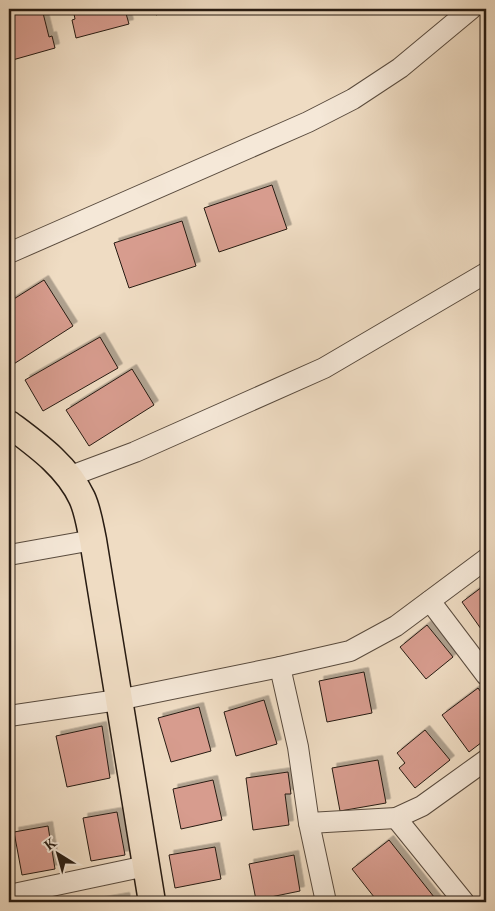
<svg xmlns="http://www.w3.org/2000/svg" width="495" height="911" font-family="Cardo,serif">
<defs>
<filter id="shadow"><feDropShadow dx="4.5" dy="-4.5" stdDeviation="0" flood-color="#0004"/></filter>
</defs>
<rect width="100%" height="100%" fill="#efdcc3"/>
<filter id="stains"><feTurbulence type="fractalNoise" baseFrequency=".004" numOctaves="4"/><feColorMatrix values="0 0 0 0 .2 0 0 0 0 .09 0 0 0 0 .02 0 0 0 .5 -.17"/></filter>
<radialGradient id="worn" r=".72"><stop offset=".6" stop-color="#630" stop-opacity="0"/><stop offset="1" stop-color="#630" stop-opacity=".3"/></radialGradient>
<g fill="#d79c8e" stroke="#271b12" filter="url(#shadow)">
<polygon points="9,9 42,9 49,37 52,36 55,48 9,61"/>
<polygon points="73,9 125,10 129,24 76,38 72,20 75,19"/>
<polygon points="147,9 174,9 156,15 154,10 149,12"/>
<polygon points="272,185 287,229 219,252 204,208"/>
<polygon points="182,221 196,266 129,288 114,243"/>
<polygon points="44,280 73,326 9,367 9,302"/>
<polygon points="100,337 118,368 43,411 25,380"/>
<polygon points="132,369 154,405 89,446 66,410"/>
<polygon points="486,584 486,636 462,602"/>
<polygon points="427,625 453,657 426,679 400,647"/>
<polygon points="364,672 372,713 327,722 319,681"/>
<polygon points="478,688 486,699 486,739 469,752 442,715"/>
<polygon points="264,700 277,744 236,756 224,712"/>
<polygon points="199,707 211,751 171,762 158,718"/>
<polygon points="102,726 110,778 67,787 56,736"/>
<polygon points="425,730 450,760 415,788 399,768 405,763 397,753"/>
<polygon points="378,760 386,803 340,811 332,768"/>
<polygon points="288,772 291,794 285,794 289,825 253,830 246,778"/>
<polygon points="213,780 222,820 181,829 173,789"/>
<polygon points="117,812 125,855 91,861 83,818"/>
<polygon points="48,826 55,869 22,875 14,832"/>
<polygon points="389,840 438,902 378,902 352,869"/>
<polygon points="215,847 221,879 175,888 169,855"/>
<polygon points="294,855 300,891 256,900 249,864"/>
<polygon points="125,897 126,902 97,902"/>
</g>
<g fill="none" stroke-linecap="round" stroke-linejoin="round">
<g stroke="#594b3e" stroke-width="22">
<g id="minor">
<polyline points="9,253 308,122 353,99 400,68 471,9"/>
<polyline points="68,477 135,452 324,368 486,273"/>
<polyline points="9,555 93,540"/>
<polyline points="430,601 486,675"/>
<polyline points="280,667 298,747 309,823 326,902"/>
<polyline points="9,716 118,700 280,667 350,651 396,626 486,559"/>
<polyline points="396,818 464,902"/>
<polyline points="309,823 396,818 422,806 486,760"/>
<polyline points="9,895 146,866"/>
</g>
</g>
<g stroke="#271b12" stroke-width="29">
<path id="major" d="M9,424C37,445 67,466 82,498C88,511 90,526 93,540L152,902"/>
</g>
<use href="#minor" stroke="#f5e8d8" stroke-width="20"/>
<use href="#major" stroke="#efdcc3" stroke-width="26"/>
</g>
<rect width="495" height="911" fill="none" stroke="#efdcc3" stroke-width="30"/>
<rect x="10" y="10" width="475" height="891" fill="none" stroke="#271b12" stroke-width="2.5"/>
<rect x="15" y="15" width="465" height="881" fill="none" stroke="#271b12"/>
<g transform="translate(58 854) rotate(323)" stroke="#f5e8d8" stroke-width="4" paint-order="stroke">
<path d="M0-4L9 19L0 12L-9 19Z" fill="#271b12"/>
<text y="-8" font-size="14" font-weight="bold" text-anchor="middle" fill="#271b12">K</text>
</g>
<rect width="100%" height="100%" filter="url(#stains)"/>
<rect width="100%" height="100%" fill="url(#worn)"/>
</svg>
